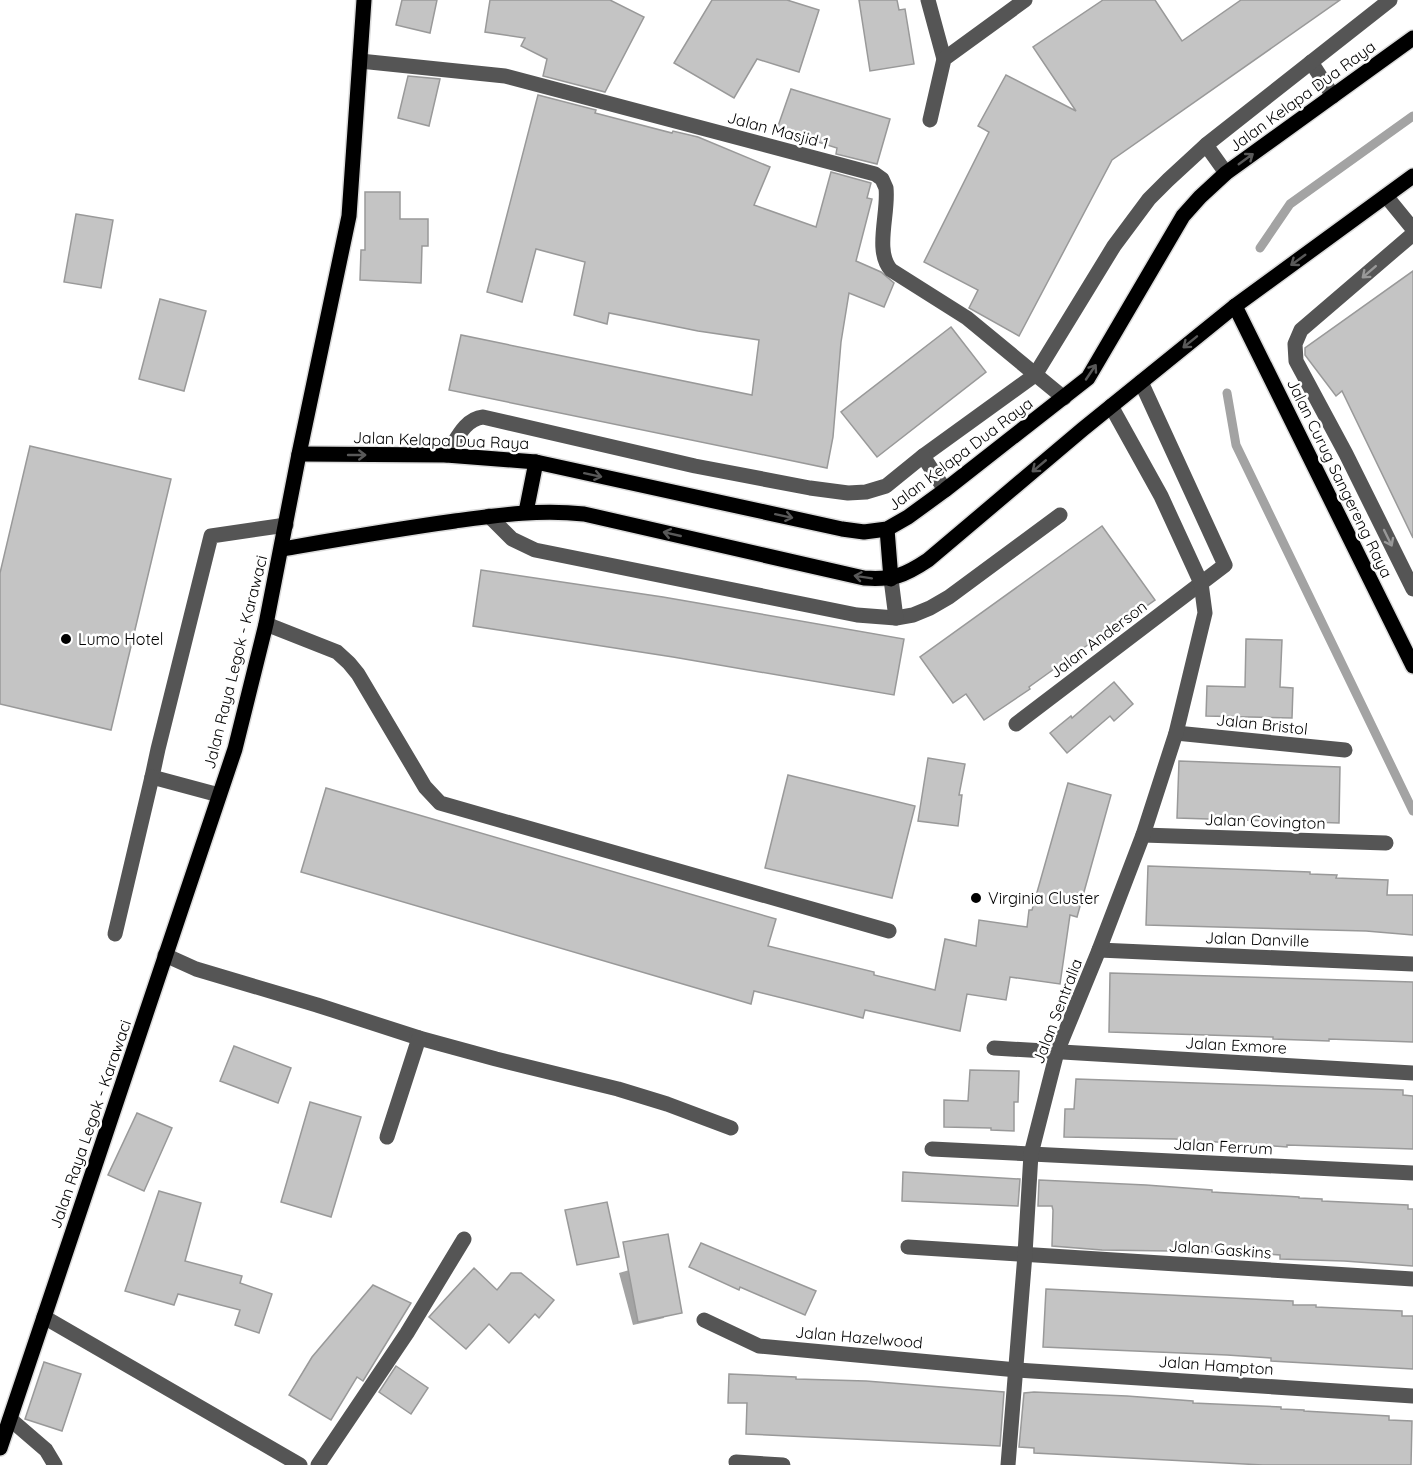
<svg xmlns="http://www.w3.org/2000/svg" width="1413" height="1465" font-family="Quicksand,sans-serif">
<rect width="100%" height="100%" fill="#fff"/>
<polygon fill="#a3a3a3" points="650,1264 664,1318 633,1325 619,1273"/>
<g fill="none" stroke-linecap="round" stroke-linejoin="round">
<g stroke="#a3a3a3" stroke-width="9">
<polyline points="1260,248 1290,204 1413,116"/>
<polyline points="1227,393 1236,445 1413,811"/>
</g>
</g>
<g fill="#c4c4c4" stroke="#999" stroke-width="1.5">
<polygon points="402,0 437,0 430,33 396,25"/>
<polygon points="490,0 610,0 644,17 605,92 543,76 547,59 521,46 525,38 485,32"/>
<polygon points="712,0 787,0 819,10 799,72 757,59 734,98 674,63"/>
<polygon points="859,0 897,0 899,10 905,9 914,64 870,71"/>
<polygon points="1103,0 1155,0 1182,41 1241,0 1340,0 1112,160 1019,336 969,308 978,290 924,262 989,132 978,126 1006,75 1076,111 1033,47"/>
<polygon points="408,76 440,79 429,126 398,118"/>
<polygon points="791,89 890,119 877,164 836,154 837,148 777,129"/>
<polygon points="538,95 596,110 595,113 672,133 673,131 698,137 770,167 754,205 816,227 831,172 871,183 867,198 872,199 856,261 881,272 894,283 884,307 849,293 841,342 833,437 827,468 449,390 461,335 752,395 759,340 698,331 609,313 607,324 574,315 585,262 536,249 522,302 487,292"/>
<polygon points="365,192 400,192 400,219 428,219 428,246 422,246 421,283 360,280 361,250 365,250"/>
<polygon points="76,214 113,220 101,288 64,282"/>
<polygon points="1413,271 1413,538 1342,391 1336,396 1305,355 1305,348"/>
<polygon points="160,299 206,311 184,391 139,379"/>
<polygon points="951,327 986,372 877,457 841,412"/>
<polygon points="30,446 171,479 111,730 0,704 0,573"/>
<polygon points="1102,526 1155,600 1097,641 1096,639 1029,687 1030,689 984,720 966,694 953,703 920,657"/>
<polygon points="481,570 663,597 904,639 894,695 673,657 473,626"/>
<polygon points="1246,639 1282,640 1280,687 1293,688 1292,718 1206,716 1207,686 1245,687"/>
<polygon points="1114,682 1133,704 1114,721 1110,716 1067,753 1050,733 1071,716 1072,718"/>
<polygon points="928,758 965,764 959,795 962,795 958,826 918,821"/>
<polygon points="1179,761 1340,767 1339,823 1177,818"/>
<polygon points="788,775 915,806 892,898 765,868"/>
<polygon points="1068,783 1111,795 1077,917 1070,915 1060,984 1010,977 1006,1000 967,994 960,1031 865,1010 863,1018 754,991 751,1004 301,872 326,788 776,919 768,946 874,972 874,975 935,990 945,939 976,946 979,920 1027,927 1029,910 1032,910"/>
<polygon points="1148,866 1310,872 1310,874 1337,875 1336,878 1388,880 1387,895 1413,895 1413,935 1366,931 1146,925"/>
<polygon points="1110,973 1413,982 1413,1042 1329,1039 1329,1041 1273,1039 1273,1037 1109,1032"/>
<polygon points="234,1046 291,1068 278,1103 220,1081"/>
<polygon points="970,1070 1019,1071 1018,1102 1014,1102 1014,1131 991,1130 991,1128 944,1127 944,1100 968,1101"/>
<polygon points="1076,1079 1403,1090 1403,1095 1413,1096 1413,1149 1287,1145 1287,1147 1175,1139 1064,1137 1065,1109 1074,1109"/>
<polygon points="310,1102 361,1117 331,1217 281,1202"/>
<polygon points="137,1113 172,1128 144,1191 108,1175"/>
<polygon points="903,1172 1020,1179 1018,1206 902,1201"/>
<polygon points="1039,1180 1146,1185 1212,1190 1212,1192 1299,1197 1299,1198 1322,1199 1322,1201 1408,1205 1408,1209 1413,1209 1413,1266 1344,1261 1280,1259 1280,1255 1236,1252 1102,1250 1052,1246 1053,1210 1052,1206 1038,1206"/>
<polygon points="159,1191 201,1203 185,1261 242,1276 240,1283 272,1294 259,1333 235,1325 240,1310 178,1294 174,1305 125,1291"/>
<polygon points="607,1202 619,1257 577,1265 565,1210"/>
<polygon points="668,1234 682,1313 638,1322 623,1242"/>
<polygon points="701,1243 816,1291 805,1315 740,1287 739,1290 689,1267"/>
<polygon points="474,1268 497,1290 511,1273 521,1273 554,1300 539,1318 535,1314 509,1343 489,1324 466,1349 429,1317"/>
<polygon points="373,1285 411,1303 363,1381 357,1377 331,1420 289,1395 312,1357"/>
<polygon points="1046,1289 1293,1301 1293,1305 1316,1305 1316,1307 1402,1311 1402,1316 1413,1316 1413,1369 1271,1361 1271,1358 1227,1355 1043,1347"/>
<polygon points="44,1362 81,1374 62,1431 25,1419"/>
<polygon points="396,1366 428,1388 411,1414 379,1392"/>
<polygon points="729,1374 796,1377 796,1379 866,1381 1004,1392 1000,1446 746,1434 747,1403 728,1403"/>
<polygon points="1034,1392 1127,1396 1193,1401 1193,1403 1281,1407 1281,1409 1304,1410 1304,1411 1389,1416 1389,1420 1412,1421 1411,1465 1263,1465 1034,1453 1034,1448 1019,1447 1024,1393"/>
</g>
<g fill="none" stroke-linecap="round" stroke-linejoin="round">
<g stroke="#dbdbdb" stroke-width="18">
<g id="major">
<polyline points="1235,306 1413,666"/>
<polyline points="299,454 446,455 536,462 842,529 864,532 887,529 908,517 945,490 1088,378 1183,216 1200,197 1226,173 1413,38"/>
<polyline points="526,512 536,462"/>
<polyline points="887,529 891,579"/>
<path d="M282,549C340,539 397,529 455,521C499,515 540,509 584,514L864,578C893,580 904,576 928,560L1083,429L1235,306L1413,176"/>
<polyline points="0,1448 235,749 266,624 299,454 349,216 364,0"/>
</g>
</g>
<g stroke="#555" stroke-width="15">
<polyline points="928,0 944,59"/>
<path d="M360,61L505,76L875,174L882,179L886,188C889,213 874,251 891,270L967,318L1064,398"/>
<polyline points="1311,62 1333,96"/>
<polyline points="930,120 944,59 1025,0"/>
<polyline points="1206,145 1226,173"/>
<polyline points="1386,196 1413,229"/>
<polyline points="1413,234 1301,330 1295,344 1296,361 1346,454 1413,589"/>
<path d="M446,455C456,441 464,419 483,417L695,466L810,488L848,493L866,492L886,486L923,456L1035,375L1114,246L1149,199L1168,180L1206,145L1390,0"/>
<polyline points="923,456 945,490"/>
<polyline points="489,516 512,539 535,550 857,615 896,618 913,615 930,608 949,597 1060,515"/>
<polyline points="891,579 896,618"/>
<polyline points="266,624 337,652 349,663 358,674 425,787 440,803 889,931"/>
<polyline points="1016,724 1225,565 1141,382"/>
<polyline points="1176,733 1345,750"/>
<polyline points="219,795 152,777 158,749 211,536 286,525"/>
<polyline points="1143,835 1386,843"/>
<polyline points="115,934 152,777"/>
<polyline points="1099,950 1413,964"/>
<polyline points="165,955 196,969 317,1005 419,1038 496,1059 618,1089 667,1104 731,1128"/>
<polyline points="994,1048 1413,1073"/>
<polyline points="387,1137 419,1038"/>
<polyline points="932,1149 1413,1173"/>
<polyline points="908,1247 1413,1279"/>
<polyline points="44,1317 300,1465"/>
<polyline points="704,1320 759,1346 1017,1370 1413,1396"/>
<polyline points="10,1419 46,1450 55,1465"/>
<polyline points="736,1462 783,1465"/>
<polyline points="318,1465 407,1333 464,1239"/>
<polyline points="1008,1465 1025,1254 1031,1154 1057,1052 1099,950 1143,835 1176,733 1205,613 1201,583 1161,496 1111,406"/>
</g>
<use href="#major" stroke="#000" stroke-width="15"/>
</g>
<defs><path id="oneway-shaft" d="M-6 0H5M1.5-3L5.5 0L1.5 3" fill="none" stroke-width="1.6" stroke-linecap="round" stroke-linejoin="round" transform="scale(1.5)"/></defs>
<g stroke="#595959">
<use href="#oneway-shaft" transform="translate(1246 159) rotate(-36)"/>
<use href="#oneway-shaft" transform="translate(1298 260) rotate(144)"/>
<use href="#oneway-shaft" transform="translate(1190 342) rotate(141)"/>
<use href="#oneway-shaft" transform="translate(1091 372) rotate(-56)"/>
<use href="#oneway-shaft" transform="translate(357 455)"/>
<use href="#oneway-shaft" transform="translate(1039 466) rotate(140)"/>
<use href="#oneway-shaft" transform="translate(593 475) rotate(12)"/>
<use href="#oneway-shaft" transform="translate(784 516) rotate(12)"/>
<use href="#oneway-shaft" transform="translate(672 534) rotate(-167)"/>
<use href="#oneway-shaft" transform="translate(863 577) rotate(-171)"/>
</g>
<g stroke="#999">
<use href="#oneway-shaft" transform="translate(1369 272) rotate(139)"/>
<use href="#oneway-shaft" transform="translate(1388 538) rotate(64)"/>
</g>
<g fill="#000" stroke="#fff" stroke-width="2">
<circle cx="66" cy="639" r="6"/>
<circle cx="976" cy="898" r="6"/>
</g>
<g text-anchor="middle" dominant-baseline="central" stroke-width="5" stroke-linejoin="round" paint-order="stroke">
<g font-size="16" fill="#000" stroke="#fff">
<text transform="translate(1302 96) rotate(-36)">Jalan Kelapa Dua Raya</text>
<text transform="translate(778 130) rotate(15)">Jalan Masjid 1</text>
<text transform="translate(441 440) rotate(2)">Jalan Kelapa Dua Raya</text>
<text transform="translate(960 454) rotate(-37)">Jalan Kelapa Dua Raya</text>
<text transform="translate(1340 478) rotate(64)">Jalan Curug Sangereng Raya</text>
<text transform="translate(1098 639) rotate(-37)">Jalan Anderson</text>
<text transform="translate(235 662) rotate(-76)">Jalan Raya Legok - Karawaci</text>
<text transform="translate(1262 724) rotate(6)">Jalan Bristol</text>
<text transform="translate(1265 821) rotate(2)">Jalan Covington</text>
<text transform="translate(1257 939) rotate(2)">Jalan Danville</text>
<text transform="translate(1057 1011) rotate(-69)">Jalan Sentralia</text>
<text transform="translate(1236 1045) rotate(3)">Jalan Exmore</text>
<text transform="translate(90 1124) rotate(-71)">Jalan Raya Legok - Karawaci</text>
<text transform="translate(1223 1146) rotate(3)">Jalan Ferrum</text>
<text transform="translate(1220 1249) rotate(4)">Jalan Gaskins</text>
<text transform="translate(859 1337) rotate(5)">Jalan Hazelwood</text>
<text transform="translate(1216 1365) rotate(4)">Jalan Hampton</text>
</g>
<g font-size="16" fill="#000" stroke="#fff" text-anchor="start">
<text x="78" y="639">Lumo Hotel</text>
<text x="988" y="898">Virginia Cluster</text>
</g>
</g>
</svg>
